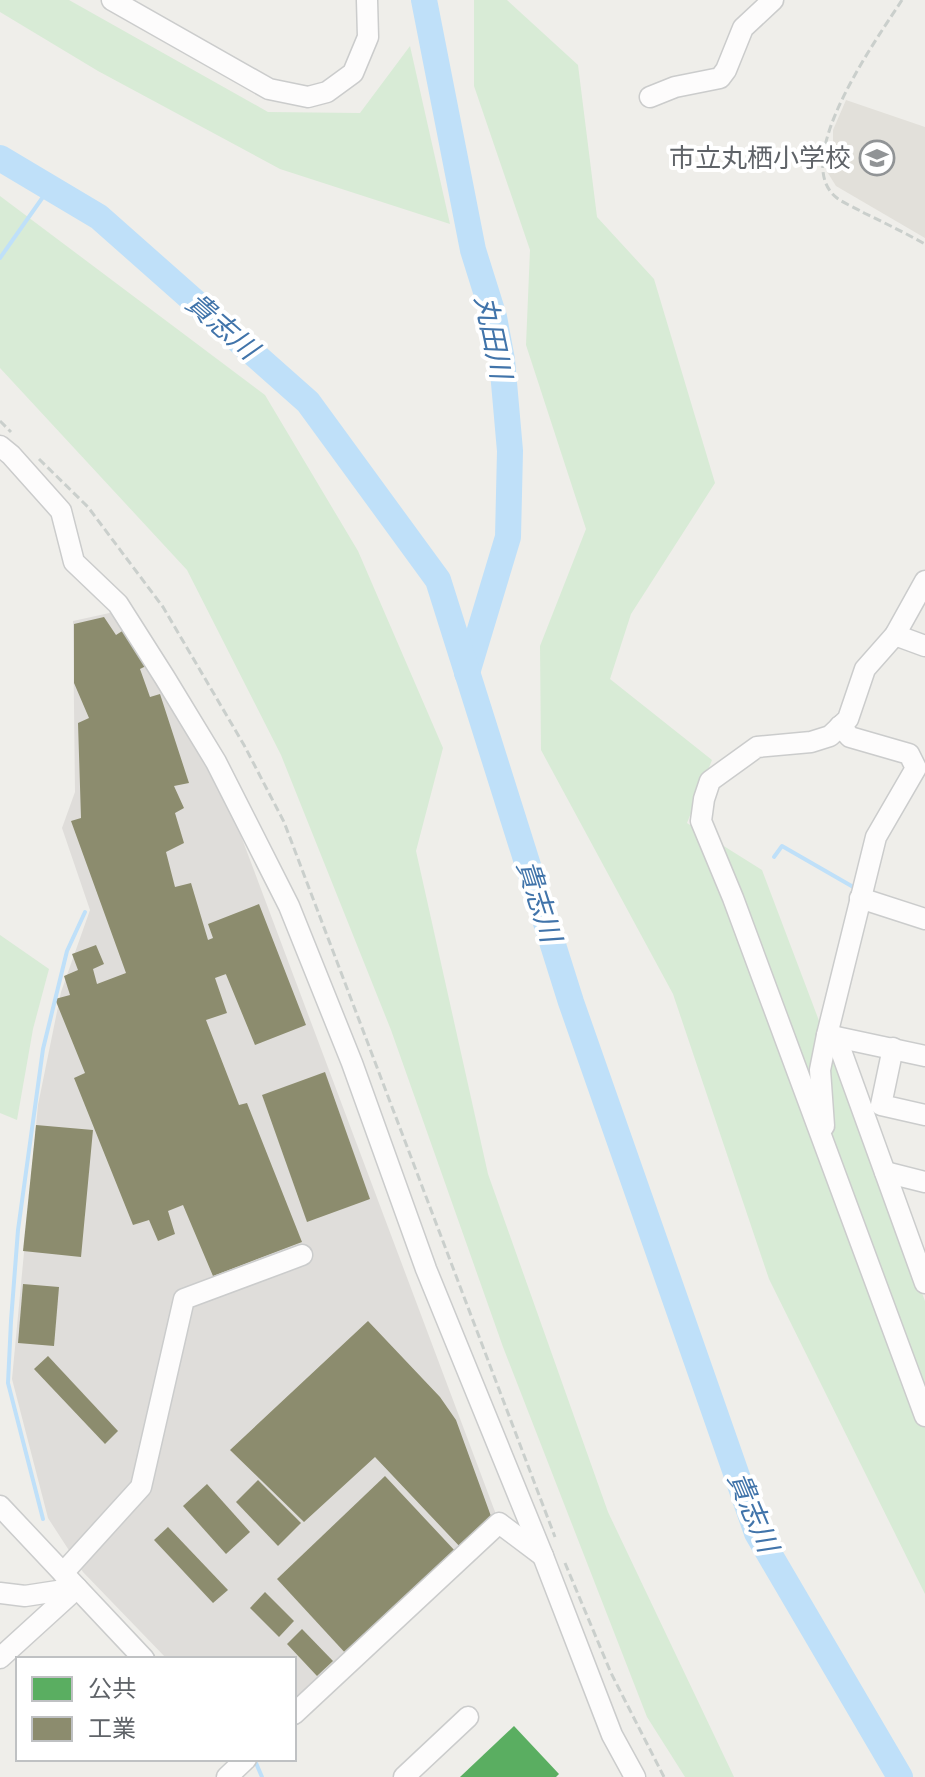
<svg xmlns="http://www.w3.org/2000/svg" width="925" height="1777" font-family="'Fira Sans','Noto Sans JP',sans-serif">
<rect width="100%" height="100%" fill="#efeeea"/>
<polygon fill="#dfddda" points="114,612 154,668 235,820 497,1517 294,1705 294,1659 167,1659 83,1572 48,1518 12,1379 38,1105 61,992 90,910 62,828 75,792 73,621"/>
<polygon fill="#e2e0da" points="846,100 925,127 925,238 836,186 826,170 833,145 833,130"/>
<g fill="#d8ebd6">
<polygon points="0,0 69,0 268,112 360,113 410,46 450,224 280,169 98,71 0,12"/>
<polygon points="474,0 507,0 578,65 597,217 654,279 715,483 631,614 610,679 712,760 687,823 762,870 925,1301 925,1594 769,1279 673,994 541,750 540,646 586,529 526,345 530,250 474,86"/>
<polygon points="0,196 265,395 358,551 443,748 416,851 488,1174 608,1512 734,1777 685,1777 647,1717 503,1347 391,1030 281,755 187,570 0,368"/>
<polygon points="0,935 49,969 33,1029 17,1120 0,1113"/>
</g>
<polygon fill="#5aae61" points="514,1726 559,1774 556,1777 460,1777"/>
<g fill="#8c8c6e">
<polygon points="104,617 116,635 127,628 148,665 140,669 150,697 160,694 189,783 174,786 184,808 175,813 184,843 166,852 175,887 191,883 208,940 213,938 208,924 259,904 306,1025 255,1045 218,955 226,974 215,978 227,1013 206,1020 239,1105 247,1103 302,1242 213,1276 183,1205 168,1211 175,1234 158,1241 149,1220 133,1225 74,1078 85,1073 55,999 70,995 64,976 78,970 72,954 96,945 104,964 93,969 97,984 126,973 71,821 81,818 78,723 89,718 74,683 74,624"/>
<polygon points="325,1072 370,1199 307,1222 262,1095"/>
<polygon points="36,1125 93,1130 81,1257 23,1251"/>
<polygon points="23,1284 59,1287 54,1346 18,1343"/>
<polygon points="368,1321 440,1397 456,1420 492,1519 463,1550 375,1457 304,1522 230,1450"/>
<polygon points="48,1356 118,1431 105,1444 34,1369"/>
<polygon points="385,1476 457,1553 348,1656 277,1579"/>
<polygon points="258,1480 301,1523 278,1546 236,1502"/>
<polygon points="207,1484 250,1532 226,1554 183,1506"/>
<polygon points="168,1527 228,1590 213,1603 154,1540"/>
<polygon points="265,1592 294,1621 279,1637 250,1608"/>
<polygon points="302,1629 333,1661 317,1676 287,1644"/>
</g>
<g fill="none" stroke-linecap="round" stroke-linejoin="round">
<g stroke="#bfe0f9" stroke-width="4">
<polyline points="0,258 50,187"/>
<polyline points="774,857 782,846 855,888"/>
<polyline points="43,1519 8,1383 11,1321 18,1230 43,1049 67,951 85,912"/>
<polyline points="256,1763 262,1777"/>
</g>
<g stroke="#bfe0f9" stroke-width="26">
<polyline points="424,0 473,250 494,317 502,360 510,451 508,537 467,673"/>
<polyline points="0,158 99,217 308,402 438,580 571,1002 757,1533 900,1777"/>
</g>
<g stroke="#cbcccc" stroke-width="23">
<g id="minor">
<polyline points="112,0 269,89 308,97 327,92 353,73 368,37 367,0"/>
<polyline points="650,97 675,87 720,78 726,70 743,28 773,0"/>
<polyline points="0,446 11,455 61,511 74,562 118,604 165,678 216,762 289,906 352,1063 426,1269 543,1556 612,1735 635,1777"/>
<polyline points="925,581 895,635 865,669 848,719 830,736 811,742 757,747 710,781 704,799 701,821 733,898 925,1416"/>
<polyline points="895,635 925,646"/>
<polyline points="840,726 850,737 909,754 916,768 876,837 827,1035 925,1056"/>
<polyline points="860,898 925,919"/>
<polyline points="836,1037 925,1283"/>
<polyline points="893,1048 881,1105 925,1115"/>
<polyline points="824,1126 820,1070 827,1035"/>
<polyline points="885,1172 925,1182"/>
<polyline points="0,1506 144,1659"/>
<polyline points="63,1573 141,1487 184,1299 302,1255"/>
<polyline points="0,1593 25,1596 77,1588"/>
<polyline points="0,1658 77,1588"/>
<polyline points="294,1714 499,1523 543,1556"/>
<polyline points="227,1777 246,1759"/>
<polyline points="404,1777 468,1717"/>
</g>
</g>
<g stroke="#cacfcc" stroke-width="3" stroke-dasharray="8 4" stroke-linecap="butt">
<path d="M902,0C879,36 788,161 837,198C845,204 856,208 864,213C885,223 905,233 925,244"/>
<polyline points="0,421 11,432"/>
<polyline points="39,459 88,507 163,607 244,745 284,822 555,1537"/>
<polyline points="565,1563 611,1673 664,1777"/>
</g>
<use href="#minor" stroke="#fdfcfc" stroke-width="20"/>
</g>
<defs>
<g id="school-ring" transform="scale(1.8)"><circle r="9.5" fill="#fff" stroke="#919496" stroke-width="1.5"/><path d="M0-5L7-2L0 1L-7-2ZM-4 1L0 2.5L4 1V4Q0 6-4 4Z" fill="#919496"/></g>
</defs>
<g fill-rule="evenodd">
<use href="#school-ring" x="877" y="158"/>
</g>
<g text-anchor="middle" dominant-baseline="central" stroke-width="8" stroke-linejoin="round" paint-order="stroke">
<g font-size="26" fill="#5f6368" stroke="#fff" text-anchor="end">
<text x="851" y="158">市立丸栖小学校</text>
</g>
<g font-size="28" font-style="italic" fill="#4174aa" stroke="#fff">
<text transform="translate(222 326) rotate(41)">貴志川</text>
<text transform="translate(493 337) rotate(78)">丸田川</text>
<text transform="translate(539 901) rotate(72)">貴志川</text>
<text transform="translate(753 1512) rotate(67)">貴志川</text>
</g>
</g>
<rect x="16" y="1657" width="280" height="104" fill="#ffffff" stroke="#bfc1c3" stroke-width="2"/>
<rect x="32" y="1677" width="40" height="24" fill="#5aae61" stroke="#bfc1c3" stroke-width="2"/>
<text x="88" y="1697" font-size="24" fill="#5f6368">公共</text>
<rect x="32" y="1717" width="40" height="24" fill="#8c8c6e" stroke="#bfc1c3" stroke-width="2"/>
<text x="88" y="1737" font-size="24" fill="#5f6368">工業</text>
</svg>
